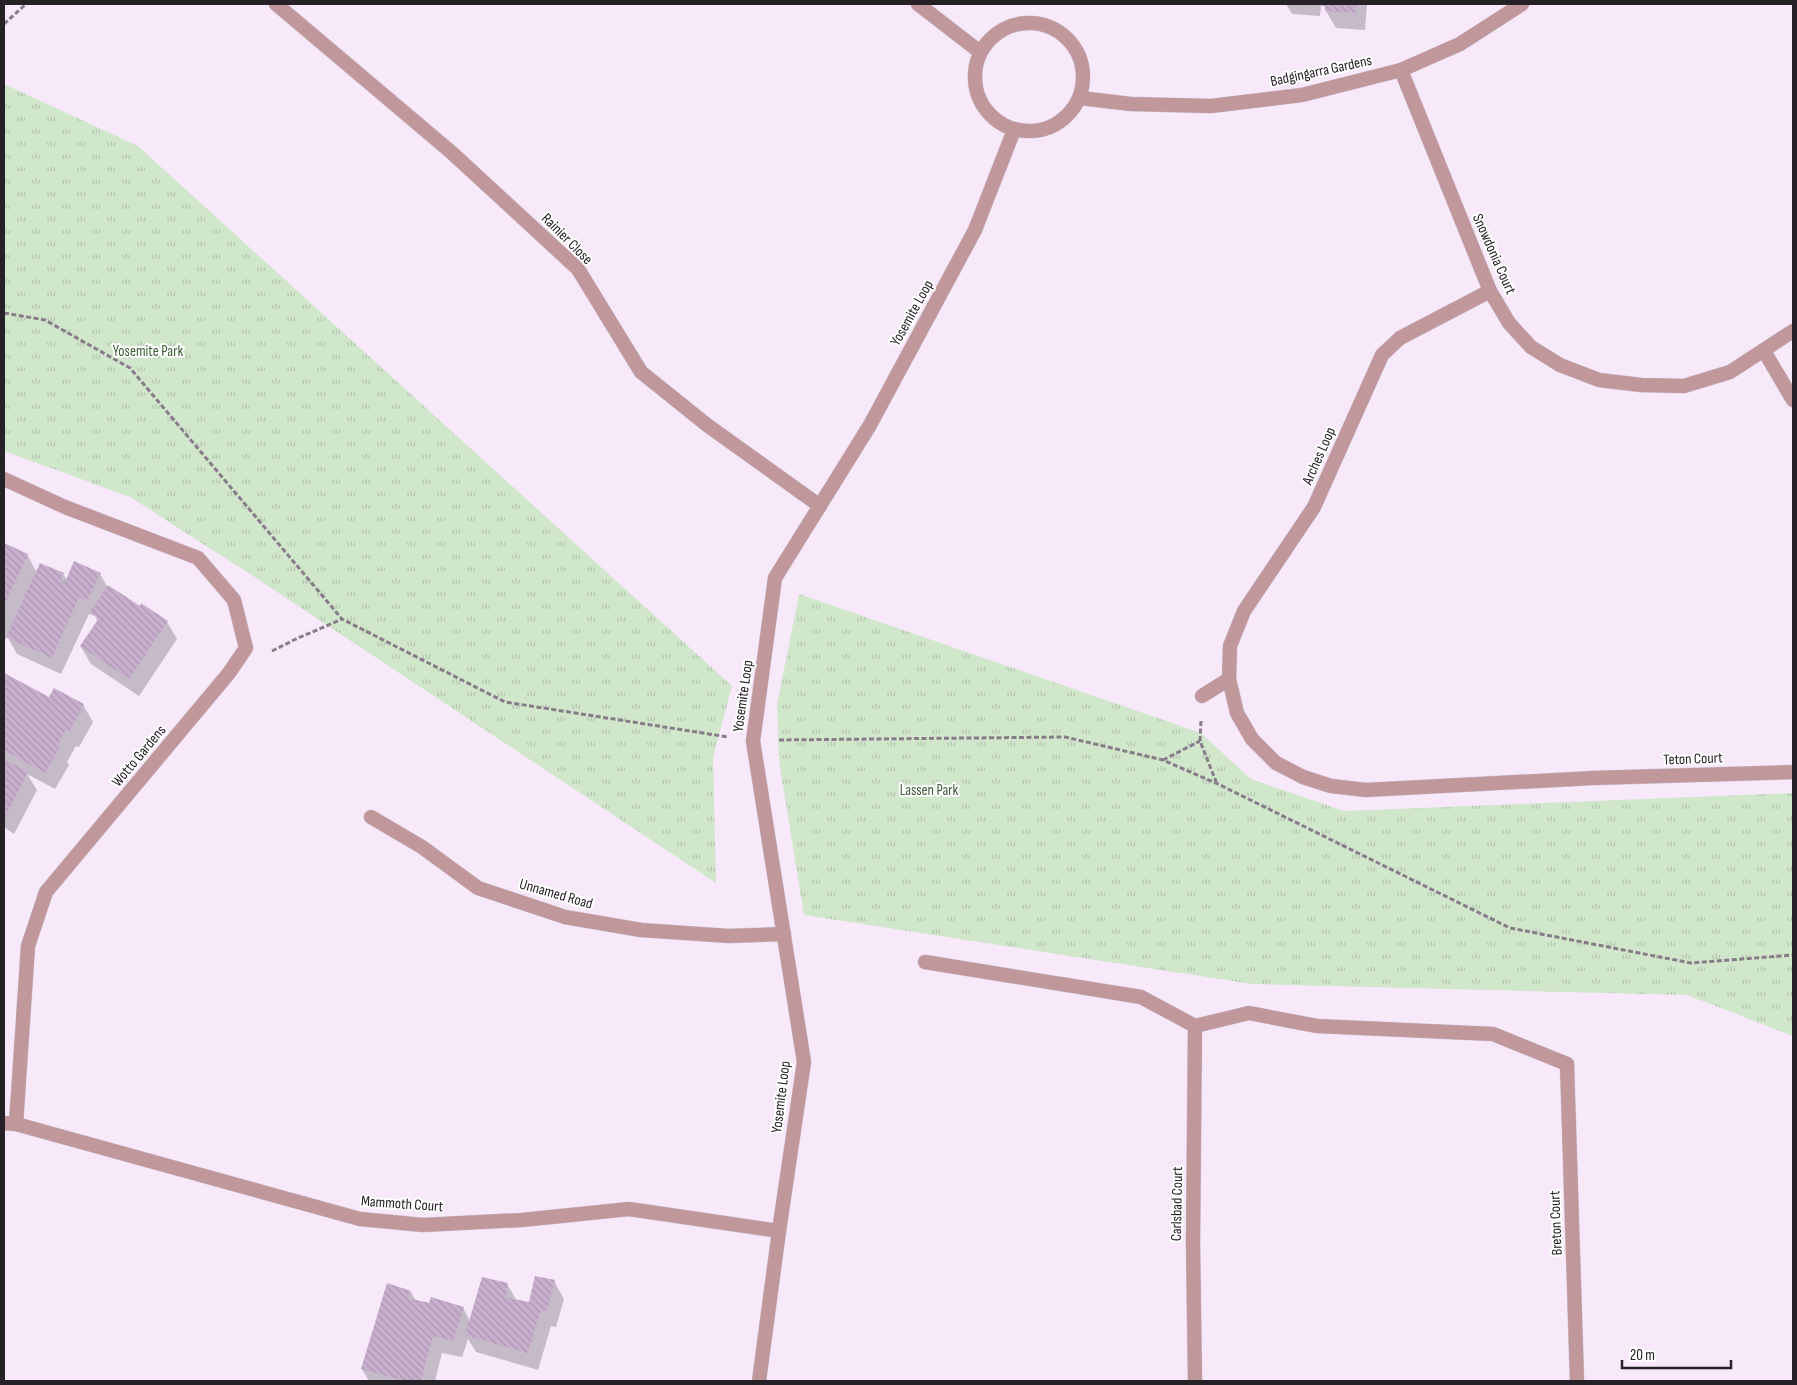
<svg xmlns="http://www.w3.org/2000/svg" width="1797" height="1385" font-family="'Sofia Sans Condensed',sans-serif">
<defs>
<pattern id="park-tufts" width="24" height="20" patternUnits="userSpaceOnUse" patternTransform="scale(1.25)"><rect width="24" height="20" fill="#d1e7cc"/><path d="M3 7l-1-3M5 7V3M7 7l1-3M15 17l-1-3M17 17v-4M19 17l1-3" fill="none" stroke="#b3c6af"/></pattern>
<pattern id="building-back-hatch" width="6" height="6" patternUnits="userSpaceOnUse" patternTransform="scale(1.25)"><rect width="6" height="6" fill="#c8afcd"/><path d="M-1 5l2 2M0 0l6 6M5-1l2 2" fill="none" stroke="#ac96b0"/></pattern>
</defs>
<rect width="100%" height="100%" fill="#f7e9fa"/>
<g fill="url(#park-tufts)">
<polygon points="4,84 138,146 732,686 713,758 716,883 253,576 130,497 4,451"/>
<polygon points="799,594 1201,733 1251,779 1344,811 1793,793 1793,1036 1687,995 1252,984 804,915 779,761 777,704"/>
</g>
<g fill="#0003">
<polygon points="1286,4 1367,4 1365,30 1336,28 1326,11 1326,7 1321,6 1320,16 1292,14"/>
<polygon points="4,544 27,554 37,573 63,574 67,580 100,574 108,588 167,622 177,639 139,696 91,664 81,647 98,622 95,616 89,614 61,674 17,654 7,636 4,643"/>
<polygon points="4,675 49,699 83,705 93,722 79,747 76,746 67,762 69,765 55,789 27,774 37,790 14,834 4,827"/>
<polygon points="554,1281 564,1299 556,1327 551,1326 538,1370 476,1352 468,1339 462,1357 442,1353 435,1381 369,1381 362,1369 411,1292 416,1301 463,1308 470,1321 507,1284 517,1301 530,1303"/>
</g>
<g fill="url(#building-back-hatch)">
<polygon points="1325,4 1356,4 1356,13 1325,11"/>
<polygon points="4,543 28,554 4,606"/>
<polygon points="74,561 101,573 87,601 79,597 52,658 6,637 40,563 64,573 60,580 65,582"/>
<polygon points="108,585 140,606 141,603 168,621 129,679 80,646 99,618 90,612"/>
<polygon points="4,673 49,697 54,688 84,704 70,731 66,729 57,746 60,747 45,773 4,750"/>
<polygon points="4,759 28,772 4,819"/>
<polygon points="535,1276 555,1280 547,1311 541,1310 528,1353 465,1335 482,1277 508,1283 505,1297 529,1302"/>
<polygon points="387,1283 411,1291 408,1298 429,1303 431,1297 464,1307 453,1341 433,1336 421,1381 405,1381 361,1369"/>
</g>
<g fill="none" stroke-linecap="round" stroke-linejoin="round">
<g stroke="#d1c5d4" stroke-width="15">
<polyline id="service" points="925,962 1141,997 1195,1026 1249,1013 1317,1026 1493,1034 1567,1064"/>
</g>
<g stroke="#d1c5d4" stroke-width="15">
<g id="minor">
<polyline points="276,4 451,152 578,269 641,372 707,425 820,506"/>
<polyline points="918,4 980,52"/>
<circle cx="1029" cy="77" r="54"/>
<polyline points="1401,70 1490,291 1509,323 1531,347 1560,365 1599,380 1641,385 1684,386 1730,372 1793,331"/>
<polyline points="1080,98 1131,104 1211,106 1302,95 1401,70 1460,44 1522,4"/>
<polyline points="1490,291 1400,338 1382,355 1314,507 1244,611 1230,646 1229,679 1237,713 1252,739 1276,763 1303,777 1331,786 1366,790 1593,778 1793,772"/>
<polyline points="1764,351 1793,400"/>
<polyline points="4,479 65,507 198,558 234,600 246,648 229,673 46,892 28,946 16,1124"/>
<polyline points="1202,696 1229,679"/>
<polyline points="371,817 422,847 478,888 565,917 641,930 729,936 784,934"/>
<polyline points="1195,1026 1193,1242 1195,1381"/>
<polyline points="1567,1064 1577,1381"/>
<polyline points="4,1123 16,1124 360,1219 423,1225 522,1220 629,1209 779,1231"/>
<polyline points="759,1381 779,1231 804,1062 753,741 775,578 870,425 975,230 1014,130"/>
</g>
</g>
<g stroke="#867d88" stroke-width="3" stroke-dasharray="5 2.5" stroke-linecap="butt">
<polyline points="4,24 26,4"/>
<polyline points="4,313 45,320 130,368 342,619 505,702 728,737"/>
<polyline points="272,651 296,639 342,619"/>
<polyline points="1201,721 1200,741 1217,784"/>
<polyline points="779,740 1065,737 1163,760 1218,784 1510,928 1691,963 1793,955"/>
<polyline points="1163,760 1200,741"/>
</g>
<use href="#service" stroke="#c0979b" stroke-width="14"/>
<use href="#minor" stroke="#c0979b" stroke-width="14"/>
</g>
<g text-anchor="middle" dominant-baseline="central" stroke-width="4" stroke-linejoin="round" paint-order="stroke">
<g font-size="15" fill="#262127" stroke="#fff">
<text transform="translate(1321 71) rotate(-12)">Badgingarra Gardens</text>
<text transform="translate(567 239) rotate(45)">Rainier Close</text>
<text transform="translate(1494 254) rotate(66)">Snowdonia Court</text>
<text transform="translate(912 313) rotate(-61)">Yosemite Loop</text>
<text transform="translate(1319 456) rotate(-66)">Arches Loop</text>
<text transform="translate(743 696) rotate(-82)">Yosemite Loop</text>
<text transform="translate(139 756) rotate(-50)">Wotto Gardens</text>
<text transform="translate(1693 759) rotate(-2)">Teton Court</text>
<text transform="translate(556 894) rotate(16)">Unnamed Road</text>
<text transform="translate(781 1097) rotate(-83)">Yosemite Loop</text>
<text transform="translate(402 1204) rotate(4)">Mammoth Court</text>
<text transform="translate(1177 1204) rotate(-89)">Carlsbad Court</text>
<text transform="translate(1556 1223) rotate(-92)">Breton Court</text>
</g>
<g font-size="15" fill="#3c5f33" stroke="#fff">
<text x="148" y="351">Yosemite Park</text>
<text x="929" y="790">Lassen Park</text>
</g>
</g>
<rect width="1797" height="1385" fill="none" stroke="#262127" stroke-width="10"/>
<path d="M1622 1360v8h109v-8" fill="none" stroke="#262127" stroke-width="2.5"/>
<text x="1630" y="1360" font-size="15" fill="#262127" stroke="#ffffff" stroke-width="4" paint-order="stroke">20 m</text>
</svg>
